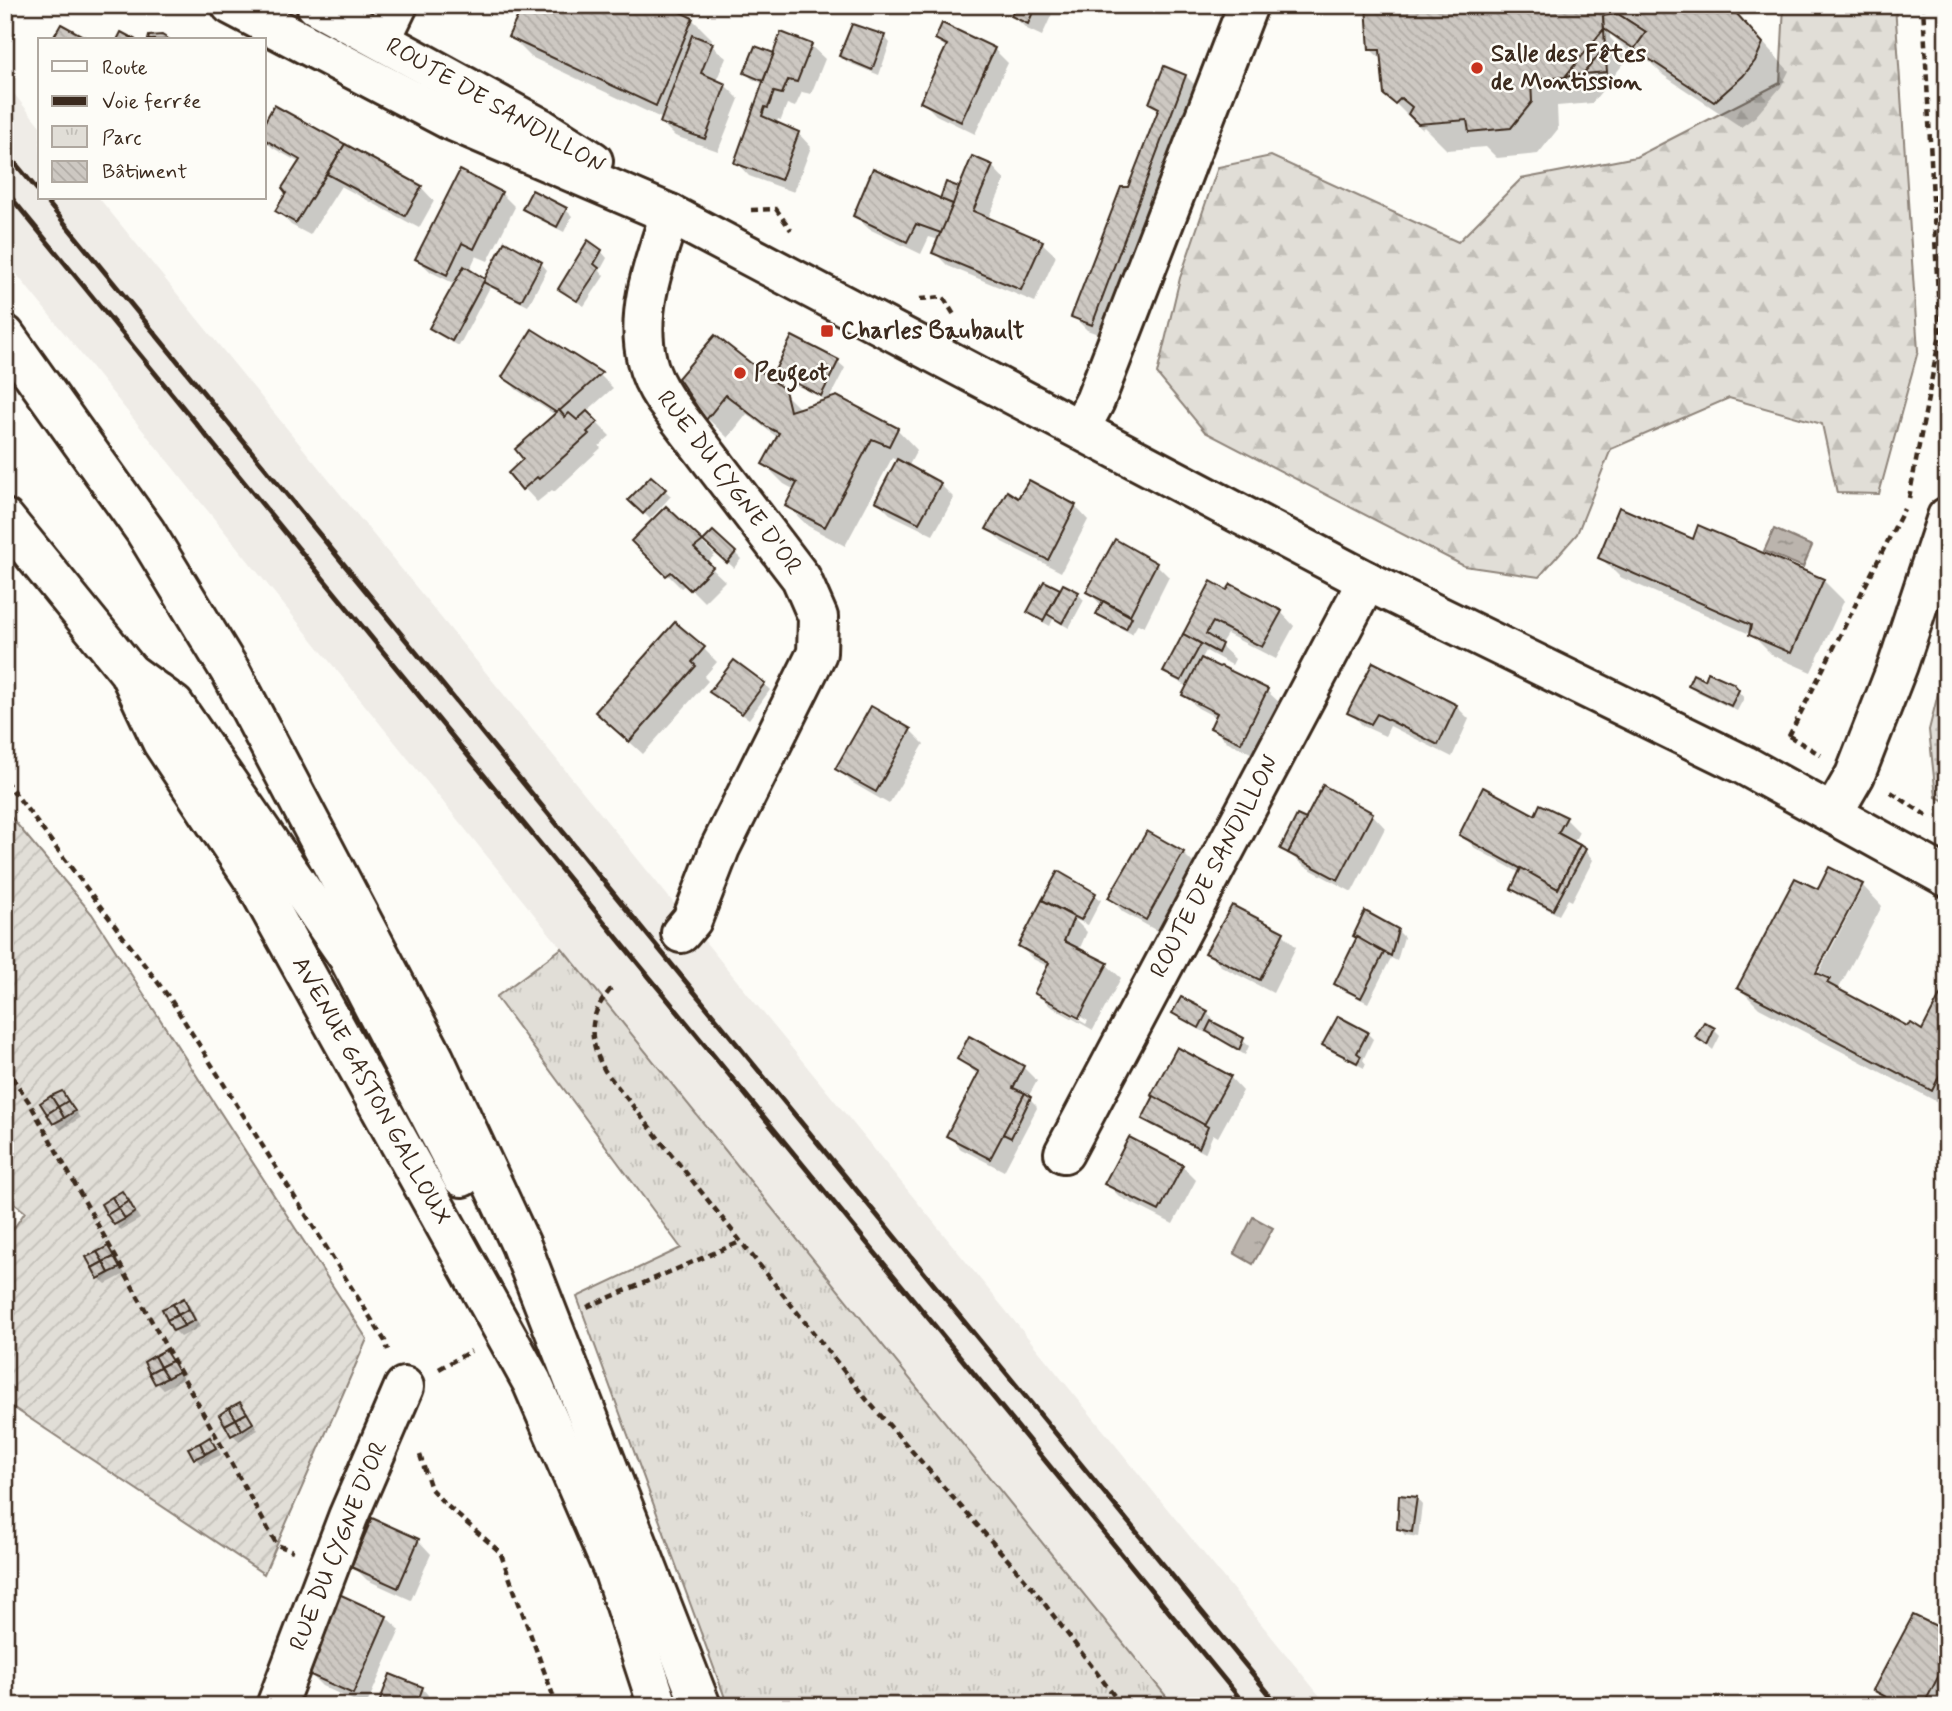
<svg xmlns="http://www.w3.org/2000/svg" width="1952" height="1711" font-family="Mynerve,sans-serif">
<defs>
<pattern id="grass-dots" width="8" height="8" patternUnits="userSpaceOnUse" patternTransform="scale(1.75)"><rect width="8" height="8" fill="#e1ded7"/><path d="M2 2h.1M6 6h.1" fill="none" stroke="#c2bfb8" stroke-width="1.8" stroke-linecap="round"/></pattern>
<pattern id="forest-firs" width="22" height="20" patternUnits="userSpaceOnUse" patternTransform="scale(1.75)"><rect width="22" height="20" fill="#e1ded7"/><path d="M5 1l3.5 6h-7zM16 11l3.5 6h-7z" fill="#c2bfb8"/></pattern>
<pattern id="park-tufts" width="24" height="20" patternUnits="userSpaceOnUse" patternTransform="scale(1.75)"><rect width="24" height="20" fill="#e1ded7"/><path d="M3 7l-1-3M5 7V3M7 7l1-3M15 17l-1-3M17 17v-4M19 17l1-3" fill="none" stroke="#c2bfb8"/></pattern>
<pattern id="garden-furrows" width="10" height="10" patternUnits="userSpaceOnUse" patternTransform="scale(1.75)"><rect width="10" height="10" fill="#e1ded7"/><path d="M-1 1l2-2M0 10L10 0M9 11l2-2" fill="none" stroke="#c2bfb8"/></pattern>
<pattern id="water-ripples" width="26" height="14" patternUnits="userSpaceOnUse" patternTransform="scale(1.75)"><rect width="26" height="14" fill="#bbb4ad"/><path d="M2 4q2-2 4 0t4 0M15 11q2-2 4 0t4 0" fill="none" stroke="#99938c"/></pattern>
<pattern id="building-back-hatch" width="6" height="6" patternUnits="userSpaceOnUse" patternTransform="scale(1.75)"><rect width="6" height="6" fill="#cdc8c2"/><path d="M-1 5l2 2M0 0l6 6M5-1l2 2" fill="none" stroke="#b1aca6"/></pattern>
</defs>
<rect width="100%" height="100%" fill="#fdfcf7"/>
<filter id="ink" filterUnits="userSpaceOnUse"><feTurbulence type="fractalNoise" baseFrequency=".0143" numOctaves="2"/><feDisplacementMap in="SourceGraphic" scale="14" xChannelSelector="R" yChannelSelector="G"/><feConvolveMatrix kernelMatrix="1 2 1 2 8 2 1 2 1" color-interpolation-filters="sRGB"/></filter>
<g filter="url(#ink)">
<polygon fill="#efece7" points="5,83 40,126 40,198 99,198 1328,1706 1174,1706 5,260"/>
<polygon fill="url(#grass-dots)" stroke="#8e847a" stroke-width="2" points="1947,657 1947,802 1936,797 1929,730"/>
<polygon fill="url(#forest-firs)" stroke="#8e847a" stroke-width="2" points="1784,5 1895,5 1918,351 1879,494 1837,493 1822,424 1729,398 1611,449 1577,534 1539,577 1464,566 1205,432 1157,374 1180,278 1218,167 1271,156 1458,242 1521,179 1636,157 1780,83"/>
<polygon fill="url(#park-tufts)" stroke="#8e847a" stroke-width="2" points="562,948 1174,1706 728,1706 577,1297 681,1248 496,997"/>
<polygon fill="url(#garden-furrows)" stroke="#8e847a" stroke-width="2" points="5,810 92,914 367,1339 264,1574 5,1402 5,1241 25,1212 5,1196"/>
<g fill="url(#water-ripples)" stroke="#887d74" stroke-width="2">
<polygon points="1774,529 1812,546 1803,567 1764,551"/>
<polygon points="1253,1217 1273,1228 1253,1264 1234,1253"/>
</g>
<g fill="#0003" fill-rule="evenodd">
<polygon points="1018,5 1056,5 1042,36 1027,29 1013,16"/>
<polygon points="1136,5 1165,5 1160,15"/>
<polygon points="1368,5 1729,5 1789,71 1781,87 1755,117 1741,127 1663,75 1643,55 1629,46 1629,52 1610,33 1610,38 1629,57 1592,103 1557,106 1558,129 1538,154 1497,158 1486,147 1447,150 1424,127 1422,129 1413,121 1386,94 1383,61 1371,50"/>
<polygon points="692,19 712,39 710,44 726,58 716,81 725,85 739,99 718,151 675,136 662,123 663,119 531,57 511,37"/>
<polygon points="782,34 811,46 825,59 811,94 802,92 795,107 787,104 781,120 778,119 776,124 798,133 811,147 794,192 749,176 736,162 764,84 752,79 746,73 775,55"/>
<polygon points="884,36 890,43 879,75 847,62 841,55"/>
<polygon points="937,39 994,49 1008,63 975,134 936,115 922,101 947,49"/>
<polygon points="1186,76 1199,89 1106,337 1087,330 1073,316 1129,189 1160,110 1151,102"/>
<polygon points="275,107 421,187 434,201 419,228 341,186 310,235 291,225 278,211 288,192 300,163 273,148 264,140 264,126"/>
<polygon points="992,166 1005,180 988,219 1042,243 1056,256 1035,302 948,266 934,252 939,240 929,237 921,254 869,229 855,216 941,201 958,189 960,191"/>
<polygon points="501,193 515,207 488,261 476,256 469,271 486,281 541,263 547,270 528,306 490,287 459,346 437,334 431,327 455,284 431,272 417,259"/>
<polygon points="524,208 566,210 572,216 564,232 531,215"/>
<polygon points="601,251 607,258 600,271 604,276 584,306 566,295 560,289"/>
<polygon points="533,332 600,375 613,388 586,412 610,436 599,446 601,448 554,492 552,490 537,502 524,488 526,459 557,416 517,390 504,377"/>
<polygon points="793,339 838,362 845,368 828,401 782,378 776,372"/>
<polygon points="680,378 783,392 801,410 837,398 897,429 917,450 908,467 940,484 954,498 933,535 890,514 877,501 898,461 892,458 845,546 808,526 787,506 795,490 784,484 764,464 778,438 747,414 728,438 708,419"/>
<polygon points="652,478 671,496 650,519 631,500"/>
<polygon points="1019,501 1075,506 1088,520 1061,572 1002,542 989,529"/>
<polygon points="666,508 715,555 706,563 725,581 704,602 686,584 681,588 634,541"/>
<polygon points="705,541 735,553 741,559 734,568"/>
<polygon points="1694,541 1823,580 1844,601 1811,672 1772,655 1752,635 1620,577 1600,557"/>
<polygon points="1156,564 1169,577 1144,627 1138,624 1132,634 1105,620 1098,613 1102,606 1089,592"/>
<polygon points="1045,583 1061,591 1078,594 1084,600 1069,628 1053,619 1050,626 1036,618 1029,612"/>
<polygon points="1212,584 1281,612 1294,626 1276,659 1227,634 1220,645 1235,659 1232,665 1206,651 1201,660 1221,668 1267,691 1281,704 1255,755 1226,741 1212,727 1217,718 1198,708 1184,695 1188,687 1172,678 1166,671"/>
<polygon points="704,649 717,662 704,677 708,681 643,754 611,725"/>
<polygon points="1705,682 1732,684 1744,698 1737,711 1696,691 1690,684"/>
<polygon points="764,684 770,690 749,719 718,698 711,692"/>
<polygon points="1456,706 1469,719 1452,757 1390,726 1385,736 1363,726 1350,712"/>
<polygon points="910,730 924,744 889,804 851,782 838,769"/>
<polygon points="1372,814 1385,828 1352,892 1304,866 1282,848 1306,821"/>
<polygon points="1536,817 1566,819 1579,832 1573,844 1585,850 1593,860 1572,901 1568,899 1559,915 1519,895 1513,888 1520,873 1475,848 1461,834"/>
<polygon points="1183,853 1196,866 1159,932 1123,912 1110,898"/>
<path d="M1058,874L1094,894L1101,900L1088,925L1074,919L1087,932L1079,950L1107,965L1121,978L1093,1030L1050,1006L1037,993L1049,967L1033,959L1020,946ZM1050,999L1088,1021L1086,1024L1050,1003Z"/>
<path d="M1862,885L1882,906L1838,990L1907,1028L1923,1032L1947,986V1107L1759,1008L1739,988L1819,891ZM1857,891H1861L1814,982L1810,980Z"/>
<polygon points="1397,930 1404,937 1397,961 1391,958 1368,1003 1342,990 1336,984 1358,938"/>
<polygon points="1283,934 1296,947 1273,993 1221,966 1207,953"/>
<polygon points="1182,1000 1207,1013 1213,1019 1211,1023 1242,1040 1249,1046 1245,1055 1214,1037 1207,1030 1206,1033 1180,1019 1174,1013"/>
<polygon points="5,1003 13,1016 5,1020"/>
<polygon points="1714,1030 1720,1036 1713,1050 1697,1037"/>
<polygon points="1367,1033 1373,1039 1363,1060 1366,1064 1364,1068 1331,1051 1324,1045"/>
<polygon points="960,1059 1023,1067 1037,1081 1028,1097 1036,1105 1037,1108 1004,1171 961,1149 948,1136 979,1076"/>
<polygon points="1230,1077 1243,1091 1218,1137 1213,1134 1205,1153 1151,1125 1145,1119"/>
<polygon points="5,1078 10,1086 5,1089"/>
<polygon points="62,1093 68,1099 80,1118 61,1130 55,1123 43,1104"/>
<polygon points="1130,1139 1182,1166 1196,1180 1173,1224 1120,1197 1106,1183"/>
<polygon points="122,1193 128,1199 140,1219 121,1230 115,1224"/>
<polygon points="108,1248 114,1254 125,1274 106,1284 99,1278"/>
<polygon points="183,1300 190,1306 200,1327 181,1337 174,1330"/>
<polygon points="165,1352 171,1359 183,1379 163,1389 157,1383"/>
<polygon points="240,1404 246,1410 258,1430 239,1441 233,1435 221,1415"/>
<polygon points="210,1439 216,1445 221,1455 201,1464 195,1458"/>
<polygon points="1416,1498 1422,1505 1418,1537 1405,1535 1399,1528"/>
<polygon points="418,1540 431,1554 411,1600 367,1580 353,1566"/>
<polygon points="386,1617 400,1630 366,1706 322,1686 309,1673"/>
<polygon points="1947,1633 1947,1699 1943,1706 1893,1706 1875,1690"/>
<polygon points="422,1688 428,1695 424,1706 380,1706"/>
</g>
<g fill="url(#building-back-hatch)" stroke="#3b2a1e" stroke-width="2">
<polygon points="523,5 665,5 693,18 656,106 508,37"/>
<polygon points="1016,5 1036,5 1028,24 1011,16"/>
<polygon points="1366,5 1729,5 1763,43 1755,61 1743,76 1714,102 1634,49 1646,32 1618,14 1603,16 1604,29 1565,77 1531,80 1532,102 1511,128 1469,132 1467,120 1418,124 1408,114 1412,107 1401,98 1395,104 1384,95 1380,50 1369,50"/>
<polygon points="1618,14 1646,32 1634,49 1604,29 1603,16"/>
<polygon points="942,23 995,48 961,122 920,102 947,45 935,39"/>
<polygon points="61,24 87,38 87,40 52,40"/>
<polygon points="852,24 885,35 872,70 839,56"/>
<polygon points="1604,29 1605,48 1583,74 1565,77"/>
<polygon points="121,32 136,40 117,40"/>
<polygon points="781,32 812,44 797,82 788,80 782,94 774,92 768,108 765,107 762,116 799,132 781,180 734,163"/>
<polygon points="162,35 170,40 148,40 149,36"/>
<polygon points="692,35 713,43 701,73 726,84 705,139 660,123"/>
<polygon points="755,46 774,53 763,81 744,73"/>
<polygon points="1605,48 1607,72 1583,74"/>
<polygon points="1164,66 1186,75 1092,325 1071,317 1121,187 1128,187 1159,108 1149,103"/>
<polygon points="274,105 345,144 296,223 275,211 286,193 282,188 300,160 264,139 264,123"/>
<polygon points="345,144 422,186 405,216 327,174"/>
<polygon points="972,156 993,165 973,211 1043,241 1021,290 932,253"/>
<polygon points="873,168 953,204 941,233 916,224 907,242 853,216"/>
<polygon points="460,170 502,192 474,249 462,243 447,275 415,259"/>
<polygon points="946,182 959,187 953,204 940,199"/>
<polygon points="532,190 567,208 557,227 522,209"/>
<polygon points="588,240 602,250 594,264 599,268 577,301 558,289"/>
<polygon points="505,241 542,262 521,301 483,282"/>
<polygon points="464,266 485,279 452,341 429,328"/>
<polygon points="532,329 602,373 557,413 502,377"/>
<polygon points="715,335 785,390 790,411 837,396 898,428 889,446 872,439 825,527 785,506 797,483 762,464 779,433 767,427 726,395 706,420 678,378"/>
<polygon points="792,336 839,360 821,396 774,372"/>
<polygon points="559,410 565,417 569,413 577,420 587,411 598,422 587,432 589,434 539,479 537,477 522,490 508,473 523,459 515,449"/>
<polygon points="897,459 941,483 919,523 875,501"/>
<polygon points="651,476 666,489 643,514 628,500"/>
<polygon points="1029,480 1076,505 1048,560 986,529 1007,491 1018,498"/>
<polygon points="666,506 703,541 694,548 713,567 690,590 671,572 666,576 631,541"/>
<polygon points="1619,507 1693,539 1698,525 1824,579 1791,653 1749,635 1751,625 1598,558"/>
<polygon points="713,531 736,552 727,563 703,541"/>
<polygon points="1115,539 1157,563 1130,615 1086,592"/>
<polygon points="1044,581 1060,589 1043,621 1027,612"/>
<polygon points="1211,581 1227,590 1231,584 1282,611 1262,647 1213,622 1206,634 1222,644 1218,653 1183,634"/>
<polygon points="1063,584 1079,592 1062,623 1047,614"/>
<polygon points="1103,601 1132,617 1126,629 1096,614"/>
<polygon points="675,622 705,647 692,662 696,666 629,742 595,712"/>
<polygon points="1183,634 1201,644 1181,681 1163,672"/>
<polygon points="1201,658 1219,667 1221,666 1268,689 1241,743 1210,728 1217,713 1182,695"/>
<polygon points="734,660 765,683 742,714 709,692"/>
<polygon points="1373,662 1457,705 1438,745 1377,714 1371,724 1347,713"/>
<polygon points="1708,672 1733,683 1739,690 1731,706 1688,685 1693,674 1705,680"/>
<polygon points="871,706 911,729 876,792 835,769"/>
<polygon points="1323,785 1373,813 1338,880 1288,853"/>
<polygon points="1483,787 1535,815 1540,804 1567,817 1558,833 1580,845 1558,889 1459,835"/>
<polygon points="1297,815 1306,819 1288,853 1280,849"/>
<polygon points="1147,831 1184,852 1146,920 1108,898"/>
<polygon points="1580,845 1586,849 1553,910 1511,889 1521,868 1558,889"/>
<polygon points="1829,867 1863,884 1816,973 1830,979 1827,983 1907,1026 1911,1023 1922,1030 1947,982 1947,1060 1932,1091 1737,988 1795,878 1818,889"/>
<polygon points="1058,871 1096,893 1081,920 1042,900"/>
<polygon points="1042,900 1074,917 1064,941 1108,963 1079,1018 1034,993 1049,963 1018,946"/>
<polygon points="1232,905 1284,932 1260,980 1205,953"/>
<polygon points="1365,911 1398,929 1391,956 1353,936"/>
<polygon points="1357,937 1384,953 1361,998 1334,984"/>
<polygon points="1181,997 1208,1011 1199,1028 1172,1013"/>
<polygon points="1338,1016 1368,1032 1357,1053 1361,1056 1357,1063 1322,1045"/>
<polygon points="1211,1021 1244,1038 1239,1050 1206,1031"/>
<polygon points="1704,1022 1715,1028 1707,1045 1695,1037"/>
<polygon points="969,1036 1024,1066 1013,1088 1025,1093 990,1159 946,1136 979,1072 957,1059"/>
<polygon points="1177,1047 1231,1076 1204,1125 1151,1095"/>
<polygon points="62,1091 68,1101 58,1107 51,1096"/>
<polygon points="1025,1093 1031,1097 1011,1138 1003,1134"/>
<polygon points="51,1096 58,1107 47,1114 40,1103"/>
<polygon points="1154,1096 1208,1127 1199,1148 1142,1119"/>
<polygon points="68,1101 75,1111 64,1118 58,1107"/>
<polygon points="58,1107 64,1118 53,1124 47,1114"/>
<polygon points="1129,1137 1183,1165 1159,1211 1104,1184"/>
<polygon points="122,1191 129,1201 118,1208 112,1197"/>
<polygon points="112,1197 118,1208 107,1215 101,1204"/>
<polygon points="129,1201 135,1212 125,1219 118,1208"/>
<polygon points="118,1208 125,1219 114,1225 107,1215"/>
<polygon points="108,1246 114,1257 103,1262 97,1252"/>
<polygon points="97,1252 103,1262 92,1268 86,1257"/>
<polygon points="114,1257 120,1268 109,1273 103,1262"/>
<polygon points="103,1262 109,1273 98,1279 92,1268"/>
<polygon points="184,1298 189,1309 178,1315 173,1304"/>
<polygon points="173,1304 178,1315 167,1320 162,1309"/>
<polygon points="189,1309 195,1320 184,1326 178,1315"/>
<polygon points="178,1315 184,1326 173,1331 167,1320"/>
<polygon points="165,1350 172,1361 160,1367 154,1356"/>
<polygon points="154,1356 160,1367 149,1373 144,1362"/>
<polygon points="172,1361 178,1372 167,1378 160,1367"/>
<polygon points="160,1367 167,1378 155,1384 149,1373"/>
<polygon points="240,1402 247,1413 236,1419 229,1408"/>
<polygon points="229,1408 236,1419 225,1425 219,1415"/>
<polygon points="247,1413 253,1423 242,1430 236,1419"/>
<polygon points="236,1419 242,1430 231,1436 225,1425"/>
<polygon points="210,1437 216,1448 205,1454 200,1443"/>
<polygon points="200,1443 205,1454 194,1459 188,1448"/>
<polygon points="1399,1495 1417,1497 1412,1532 1397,1529"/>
<polygon points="372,1518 419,1539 398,1588 351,1567"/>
<polygon points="339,1594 387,1616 353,1694 306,1673"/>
<polygon points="1913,1615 1947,1631 1947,1660 1923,1706 1902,1706 1873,1690"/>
<polygon points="390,1674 423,1687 416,1706 378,1706"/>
</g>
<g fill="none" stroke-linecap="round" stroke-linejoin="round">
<g stroke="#3b2a1e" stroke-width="44">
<g id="minor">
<polyline points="381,40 398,5"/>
<path d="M670,214C655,261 635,311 647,361C650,376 657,388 665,400L801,578L818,617L817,653L720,848L692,920L681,933"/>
<polyline points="1080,429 1095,401 1248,5"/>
<polyline points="1833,813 1855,775 1898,665 1947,517"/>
<polyline points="1064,1153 1367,581"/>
<polyline points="276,1706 348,1517 404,1387"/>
</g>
</g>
<g stroke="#3b2a1e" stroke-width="44">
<g id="major">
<polyline points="231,5 448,119 670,214 1367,581 1744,765 1947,877"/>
<polyline points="316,5 541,128 593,161"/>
<polyline points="5,335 145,531 232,674 434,1058 521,1245 701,1706"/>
<polyline points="5,519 129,672 162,742 254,880 532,1382 614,1572 658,1706"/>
<polyline points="133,675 174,705 348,957 462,1177"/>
</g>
</g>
<g stroke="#3b2a1e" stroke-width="4.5" stroke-dasharray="7 5" stroke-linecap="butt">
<polyline points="751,210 776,209 791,230"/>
<polyline points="920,299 943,297 956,318"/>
<polyline points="1909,498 1940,335 1923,5"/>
<polyline points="1789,736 1904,509"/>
<polyline points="1789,736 1821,755"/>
<polyline points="5,780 171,1000 385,1341 388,1350"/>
<polyline points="1891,792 1930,818"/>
<path d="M611,989C587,1016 588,1040 605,1071L867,1400L1031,1586L1122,1706"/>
<polyline points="5,1067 29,1102 277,1545 293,1551"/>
<polyline points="587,1307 740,1242"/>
<polyline points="439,1369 471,1351"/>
<polyline points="420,1455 431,1489 445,1504 500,1552 557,1706"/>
</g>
<use href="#minor" stroke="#fdfcf7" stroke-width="38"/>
<use href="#major" stroke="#fdfcf7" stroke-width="38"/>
<g stroke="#3b2a1e" stroke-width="5">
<polyline points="5,151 40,193"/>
<polyline points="5,190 1246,1706"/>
<polyline points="44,198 1279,1706"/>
</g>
</g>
</g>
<g fill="#c8321e" stroke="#fdfcf7" stroke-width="2.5">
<circle cx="1477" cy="68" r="7"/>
<rect x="820" y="324" width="14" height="14" rx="3.5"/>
<circle cx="740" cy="373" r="7"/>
</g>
<g text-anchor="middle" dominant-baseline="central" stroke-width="5" stroke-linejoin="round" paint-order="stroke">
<g font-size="24" font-weight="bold" fill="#3b2a1e" stroke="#fdfcf7" text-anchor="start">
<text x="1491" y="54">Salle des Fêtes<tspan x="1491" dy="28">de Montission</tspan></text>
<text x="841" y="331">Charles Baubault</text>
<text x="754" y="373">Peugeot</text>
</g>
<g font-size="24" fill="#3b2a1e" stroke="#fdfcf7">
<text transform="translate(495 106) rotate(30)">ROUTE DE SANDILLON</text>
<text transform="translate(729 483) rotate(53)">RUE DU CYGNE D'OR</text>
<text transform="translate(1215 867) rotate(-62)">ROUTE DE SANDILLON</text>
<text transform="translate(371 1091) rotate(61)">AVENUE GASTON GALLOUX</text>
<text transform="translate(339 1546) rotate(-68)">RUE DU CYGNE D'OR</text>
</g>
</g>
<rect width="1952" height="1711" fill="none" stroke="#fdfcf7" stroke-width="28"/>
<rect x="14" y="14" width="1924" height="1683" fill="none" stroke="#3b2a1e" stroke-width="2.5" filter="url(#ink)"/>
<rect x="38" y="38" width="228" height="161" fill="#fdfcf7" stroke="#afa8a0" stroke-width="2"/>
<rect x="52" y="61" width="35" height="10" fill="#fdfcf7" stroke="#afa8a0" stroke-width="2"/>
<text x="102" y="74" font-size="21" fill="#3b2a1e">Route</text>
<rect x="52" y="96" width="35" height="10" fill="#3b2a1e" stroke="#afa8a0" stroke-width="2"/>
<text x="102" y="108" font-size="21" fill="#3b2a1e">Voie ferrée</text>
<rect x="52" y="126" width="35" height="21" fill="url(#park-tufts)" stroke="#afa8a0" stroke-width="2"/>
<text x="102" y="144" font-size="21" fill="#3b2a1e">Parc</text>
<rect x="52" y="161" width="35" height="21" fill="url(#building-back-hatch)" stroke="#afa8a0" stroke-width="2"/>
<text x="102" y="178" font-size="21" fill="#3b2a1e">Bâtiment</text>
</svg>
